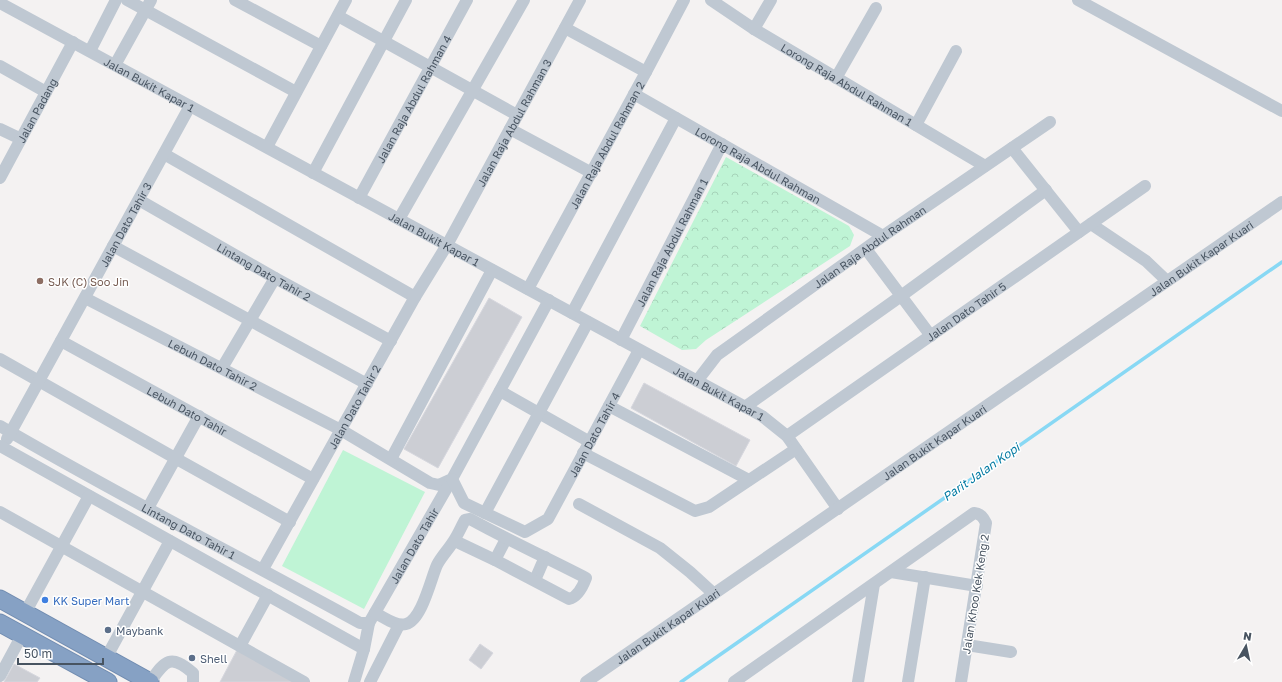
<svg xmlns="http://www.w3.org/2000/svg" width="1282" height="682" font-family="'Golos Text',sans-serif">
<defs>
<pattern id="forest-crowns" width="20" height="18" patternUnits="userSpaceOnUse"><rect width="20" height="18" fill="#bff4d5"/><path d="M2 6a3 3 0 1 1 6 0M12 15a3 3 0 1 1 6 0" fill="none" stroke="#a6d3b9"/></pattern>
</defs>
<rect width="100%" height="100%" fill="#f4f2f2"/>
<polygon fill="url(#forest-crowns)" points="726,157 849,226 854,235 850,246 706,340 696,349 682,350 640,326"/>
<polygon fill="#bff4d5" points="343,450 425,492 364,609 282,566"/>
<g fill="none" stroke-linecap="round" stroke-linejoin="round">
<polyline stroke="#88d8f4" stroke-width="3.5" points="681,682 1282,262"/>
</g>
<g fill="#ccced4" stroke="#d6d7de">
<polygon points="489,298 522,317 438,468 404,449"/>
<polygon points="644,383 750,440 736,466 631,408"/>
<polygon points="480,644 493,653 481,669 469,660"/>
<polygon points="237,650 295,682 220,682"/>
<polygon points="14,664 40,678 37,682 4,682"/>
</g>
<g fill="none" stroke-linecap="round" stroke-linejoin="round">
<g stroke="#718cb0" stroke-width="19">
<g id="highway">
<polyline points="0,599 150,682"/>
<polyline points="0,623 108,682"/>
</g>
</g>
<g stroke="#bfc8d2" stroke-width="12">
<polyline points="127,0 296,92"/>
<polyline points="235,0 321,46"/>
<path id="s1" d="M711,0L754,29L985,166"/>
<polyline points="1078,0 1282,111"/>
<path id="s2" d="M0,3L762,416L787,436L838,509"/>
<polyline points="338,16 517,115"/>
<polyline points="565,28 646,72"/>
<polyline points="754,29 771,0"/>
<polyline points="90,51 116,0"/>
<polyline points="115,65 151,0"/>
<polyline points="0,66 46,92"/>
<polyline points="836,78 876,8"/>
<path id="s3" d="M634,94L883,236"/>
<polyline points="916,125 956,51"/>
<polyline points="0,129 21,139"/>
<polyline points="510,129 592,173"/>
<polyline points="267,147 346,0"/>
<polyline points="1012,148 1079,232"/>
<polyline points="164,154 415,297"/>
<polyline points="313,173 406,0"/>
<path id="s4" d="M0,178L73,42"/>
<path id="s5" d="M359,198L467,0"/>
<path id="s6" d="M139,200L275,278L391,341"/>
<polyline points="399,219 524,0"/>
<polyline points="1091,224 1146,261 1167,281"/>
<polyline points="113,246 367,384"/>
<polyline points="866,249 931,336"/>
<path id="s7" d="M528,289L646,72L684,0"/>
<path id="s8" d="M85,298L341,430L430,483L439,485L452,479L549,300"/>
<polyline points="572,313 676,118"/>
<path id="s9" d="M621,340L722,144"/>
<path id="s10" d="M61,341L313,479"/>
<polyline points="0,359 175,458 290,522"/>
<polyline points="222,368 275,278"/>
<path id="s11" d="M697,381L717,355L883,236L1050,122"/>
<polyline points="500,391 590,442"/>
<polyline points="609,406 749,480"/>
<polyline points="745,407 901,296 1046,190"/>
<path id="s12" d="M0,426C118,495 240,557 360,623H369L452,479"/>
<path id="s13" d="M787,436L1145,186"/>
<path id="s14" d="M7,439L190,106"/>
<polyline points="0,446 364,649"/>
<polyline points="583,453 695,511 709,507 796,449"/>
<polyline points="391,459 492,270"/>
<path id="s15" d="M452,479L464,503L525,532L548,519L639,350"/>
<polyline points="579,504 660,548 690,572 714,594"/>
<polyline points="148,508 199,416"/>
<polyline points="0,512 304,682"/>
<polyline points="485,513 588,322"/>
<polyline points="495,560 506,539"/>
<path id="s16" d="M263,569L415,297L447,245L580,0"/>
<polyline points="891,572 977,586"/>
<polyline points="535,580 545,557"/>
<polyline points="25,613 89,496"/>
<path d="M375,613C384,617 396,627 406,624C422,620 431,578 437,565C441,557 448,550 453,542C458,535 461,527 465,520L470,519C508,540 547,558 586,578C583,586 578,597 569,599L495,560L455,541"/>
<polyline points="967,645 1011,652"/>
<polyline points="240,646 268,595"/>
<polyline points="106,658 170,541"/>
<polyline points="0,676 22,635"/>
<path d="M150,682C165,661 170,653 193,673V682"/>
<polyline points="354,682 364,649 369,623"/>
<polyline points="370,682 399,625"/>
<path id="s17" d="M586,682L1282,202"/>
<path d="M734,682L974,513C981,514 983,517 986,523L961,682"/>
<polyline points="858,682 874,584"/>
<polyline points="908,682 925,577"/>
</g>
<use href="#highway" stroke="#86a1c4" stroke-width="17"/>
</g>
<circle fill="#8d6e63" stroke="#fff" stroke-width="1.5" cx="40" cy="281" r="4"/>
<circle fill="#3f7fe0" stroke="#fff" stroke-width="1.5" cx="45" cy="600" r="4"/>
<g fill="#5c6f8a" stroke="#fff" stroke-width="1.5">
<circle cx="108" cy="630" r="4"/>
<circle cx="192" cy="658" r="4"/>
</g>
<g text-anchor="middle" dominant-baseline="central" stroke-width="3" stroke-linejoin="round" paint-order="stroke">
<g font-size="11" fill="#485461" stroke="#fff">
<text stroke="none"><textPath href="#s2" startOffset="170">Jalan Bukit Kapar 1</textPath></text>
<text stroke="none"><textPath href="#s1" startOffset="160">Lorong Raja Abdul Rahman 1</textPath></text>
<text stroke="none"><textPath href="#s5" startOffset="113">Jalan Raja Abdul Rahman 4</textPath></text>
<text stroke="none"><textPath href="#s4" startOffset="77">Jalan Padang</textPath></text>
<text stroke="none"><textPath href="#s16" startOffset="512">Jalan Raja Abdul Rahman 3</textPath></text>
<text stroke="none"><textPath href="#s7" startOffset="164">Jalan Raja Abdul Rahman 2</textPath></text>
<text stroke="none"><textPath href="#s3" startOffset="143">Lorong Raja Abdul Rahman</textPath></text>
<text stroke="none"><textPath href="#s14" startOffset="245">Jalan Dato Tahir 3</textPath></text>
<text stroke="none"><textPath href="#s2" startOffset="494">Jalan Bukit Kapar 1</textPath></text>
<text stroke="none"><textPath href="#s9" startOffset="110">Jalan Raja Abdul Rahman 1</textPath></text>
<text stroke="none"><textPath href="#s11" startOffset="220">Jalan Raja Abdul Rahman</textPath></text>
<text stroke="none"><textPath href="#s17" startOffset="747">Jalan Bukit Kapar Kuari</textPath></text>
<text stroke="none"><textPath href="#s6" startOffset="144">Lintang Dato Tahir 2</textPath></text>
<text stroke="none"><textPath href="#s13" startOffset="218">Jalan Dato Tahir 5</textPath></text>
<text stroke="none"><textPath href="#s8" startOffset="144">Lebuh Dato Tahir 2</textPath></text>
<text stroke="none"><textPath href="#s2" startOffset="818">Jalan Bukit Kapar 1</textPath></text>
<text stroke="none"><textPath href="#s16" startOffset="186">Jalan Dato Tahir 2</textPath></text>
<text stroke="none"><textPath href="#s10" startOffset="144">Lebuh Dato Tahir</textPath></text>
<text stroke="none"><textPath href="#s15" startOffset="217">Jalan Dato Tahir 4</textPath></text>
<text stroke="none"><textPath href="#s17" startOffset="423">Jalan Bukit Kapar Kuari</textPath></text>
<text stroke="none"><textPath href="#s12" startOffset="216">Lintang Dato Tahir 1</textPath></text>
<text stroke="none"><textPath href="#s12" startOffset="509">Jalan Dato Tahir</textPath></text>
<text transform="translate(975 594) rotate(-81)">Jalan Khoo Kek Keng 2</text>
<text stroke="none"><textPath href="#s17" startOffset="99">Jalan Bukit Kapar Kuari</textPath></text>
</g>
<g font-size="11" fill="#785e54" stroke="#fff" text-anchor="start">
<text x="48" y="281">SJK (C) Soo Jin</text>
</g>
<g font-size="11" fill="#366cbe" stroke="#fff" text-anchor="start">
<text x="53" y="600">KK Super Mart</text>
</g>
<g font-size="11" fill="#4e5e75" stroke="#fff" text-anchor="start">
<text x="116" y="630">Maybank</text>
<text x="200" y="658">Shell</text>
</g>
<g font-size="12" font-style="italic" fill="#037aa2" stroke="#fff">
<text transform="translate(981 472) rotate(-35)">Parit Jalan Kopi</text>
</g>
</g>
<g transform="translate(1246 646) rotate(9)" stroke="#ffffff" stroke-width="3" paint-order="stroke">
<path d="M0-3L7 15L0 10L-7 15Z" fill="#485461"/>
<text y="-6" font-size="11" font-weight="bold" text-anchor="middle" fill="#485461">N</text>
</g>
<path d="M18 658v6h85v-6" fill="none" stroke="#485461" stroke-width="2"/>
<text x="24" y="658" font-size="12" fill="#485461" stroke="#ffffff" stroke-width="3" paint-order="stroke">50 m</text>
</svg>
